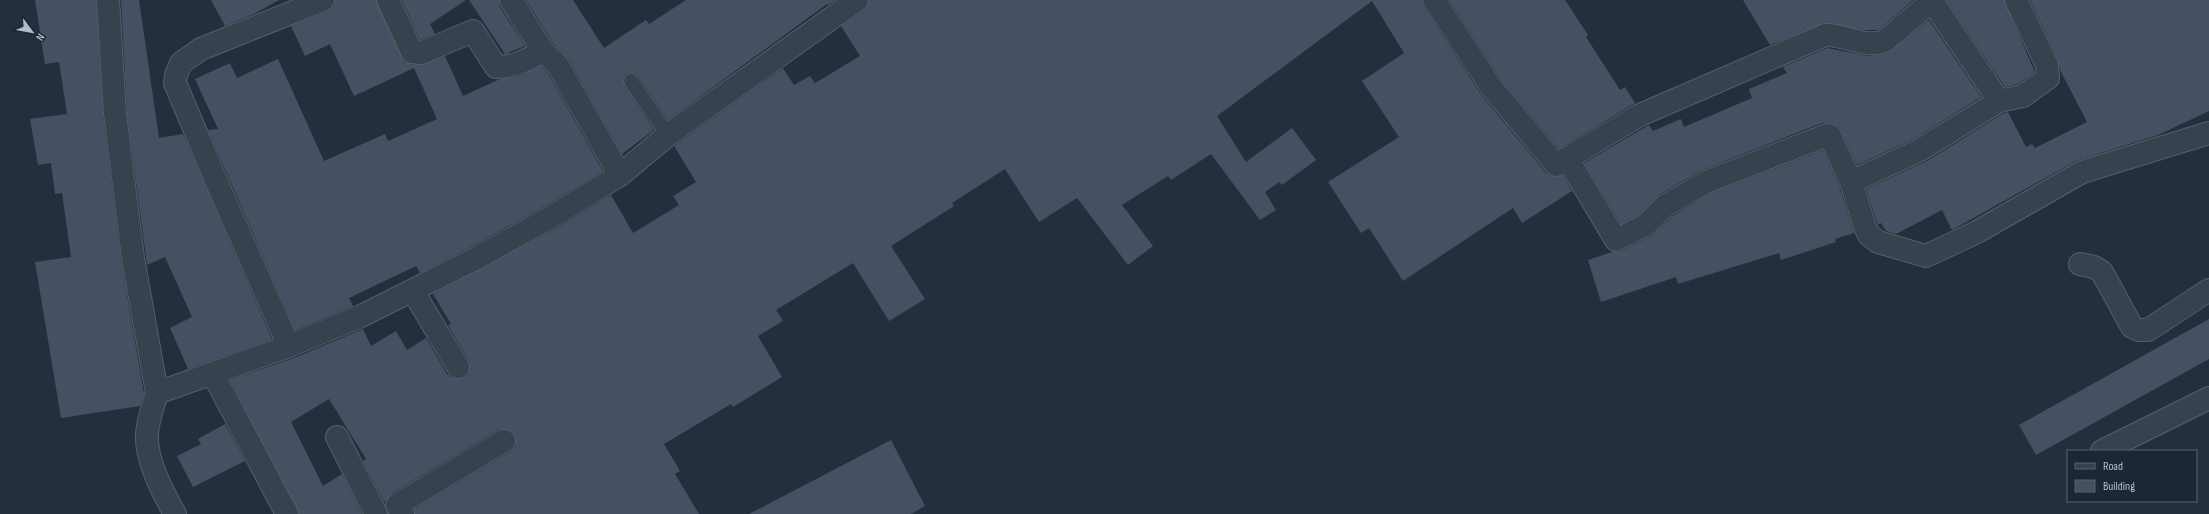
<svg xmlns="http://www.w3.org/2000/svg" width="2209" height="514" font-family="'Sofia Sans Condensed',sans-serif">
<rect width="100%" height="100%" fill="#242f3e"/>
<g fill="#455162">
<polygon points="35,0 96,0 103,114 121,260 144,394 140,406 61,418 35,262 71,257 62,193 55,194 51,163 38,165 30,119 67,114 59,62 45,64"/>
<polygon points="121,0 139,0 159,138 183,134 272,339 188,369 170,328 192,317 165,257 147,265 127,112"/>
<polygon points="211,0 279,0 254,14 225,26"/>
<polygon points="335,0 376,0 404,62 420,65 445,56 463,96 500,79 519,76 541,66 547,72 603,171 545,206 467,249 420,273 416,266 349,298 353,306 295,330 208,130 218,129 195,79 230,63 237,78 278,59 324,161 385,134 388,141 437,119 414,68 354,96 330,44 305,56 291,26 328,11 333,7"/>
<polygon points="402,0 466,0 430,24 435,34 420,40"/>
<polygon points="469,0 499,0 500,7 525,46 505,54"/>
<polygon points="526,0 573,0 604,48 646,20 649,24 686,0 835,0 828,5 827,4 668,120 638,76 631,73 626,74 623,78 624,85 654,130 622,154 568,58 553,43"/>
<polygon points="869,0 1422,0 1424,7 1482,96 1546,173 1556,177 1563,175 1572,191 1522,223 1513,208 1403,281 1369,228 1361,233 1328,182 1399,137 1362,81 1404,53 1372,1 1217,116 1246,162 1292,128 1316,160 1282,185 1279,182 1265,192 1276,210 1260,220 1211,154 1171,180 1168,176 1122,205 1153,246 1128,265 1077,198 1039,222 1005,169 952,203 954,206 891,246 925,299 889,321 853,263 776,310 783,321 758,336 782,377 733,407 731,404 664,444 680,471 675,474 699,514 415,514 414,509 510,452 515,447 516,441 514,434 504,429 498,430 391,494 384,502 363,461 366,459 329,399 291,422 323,486 342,474 362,514 299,514 230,380 294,358 363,329 371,346 396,331 407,350 426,338 447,374 452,378 464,378 469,373 469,361 448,325 451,324 433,294 557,228 611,195 633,233 679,205 673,196 696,182 674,146 783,68 794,85 810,76 815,83 860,56 841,26 864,10"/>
<polygon points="1449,0 1565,0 1588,35 1586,37 1620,90 1625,87 1635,103 1559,149 1502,81"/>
<polygon points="1743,0 1913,0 1879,30 1865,30 1825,23 1770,45"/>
<polygon points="1946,0 2004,0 2035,72 2018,84 2005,87"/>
<polygon points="2030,0 2209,0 2209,111 2158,135 2076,161 1952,230 1942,210 1896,234 1886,231 1881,223 1878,225 1866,189 1927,161 2004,113 2008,112 2026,147 2032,144 2035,148 2087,122 2060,70 2058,60"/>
<polygon points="1929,20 1981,97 1914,139 1857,165 1839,127 1831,123 1822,123 1700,171 1659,195 1639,215 1621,224 1584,163 1649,125 1653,131 1681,119 1684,127 1752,98 1749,89 1787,73 1783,67 1827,48 1868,56 1888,53"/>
<polygon points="1823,150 1839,186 1854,233 1835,239 1836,242 1781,260 1779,253 1678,284 1676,277 1601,302 1588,260 1612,252 1622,251 1652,236 1673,216 1711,193"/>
<polygon points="2209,319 2209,359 2036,455 2019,425"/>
<polygon points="225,424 245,461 193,487 177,456 201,444 198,439"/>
<polygon points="891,440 925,506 911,514 749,514"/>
</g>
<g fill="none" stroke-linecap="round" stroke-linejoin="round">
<g stroke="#565f6c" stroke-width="16">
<polyline id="service" points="631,81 668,135"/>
</g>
<g stroke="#565f6c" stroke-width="24">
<g id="minor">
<polyline points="108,0 115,113 133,258 157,393"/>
<path d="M388,0L412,52L421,53L473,31L496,67C514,67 527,60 543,51L557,64L620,175"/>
<polyline points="511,0 543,51"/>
<path d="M1434,0L1492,88L1556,165L1640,115L1825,35C1846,34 1864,49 1885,41L1933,0"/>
<polyline points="1932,1 1999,101"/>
<polyline points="1567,158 1616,240 1646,225 1665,206 1706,182 1827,135 1830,136 1851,182 1865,227 1869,235 1878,242 1926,256 1977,232 2082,172 2209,133"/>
<polyline points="1851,182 1920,150 1999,101 2023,96 2048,78 2047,65 2016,0"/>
<polyline points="2080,264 2094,267 2102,272 2132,327 2139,330 2148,330 2209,290"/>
<polyline points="413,291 458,367"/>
<polyline points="289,346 221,192 175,83 176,75 181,63 201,49 323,0"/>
<polyline points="213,374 287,514"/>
<polyline points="337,437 376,514"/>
<polyline points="2102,451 2209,398"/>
<path d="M175,514C163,493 146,460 147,436C147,422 153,406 157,393L289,346L361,316L473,260L551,217L620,175L668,135L857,0"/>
<polyline points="403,514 397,505 504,441"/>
</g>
</g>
<polyline stroke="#44595c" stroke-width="2.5" stroke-dasharray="3 3" stroke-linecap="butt" points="795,0 801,8"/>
<use href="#service" stroke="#38414e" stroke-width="14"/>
<use href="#minor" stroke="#38414e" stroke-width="22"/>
</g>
<rect x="2067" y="450" width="130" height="52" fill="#1d2633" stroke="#59626f"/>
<rect x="2075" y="463" width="20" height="6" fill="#38414e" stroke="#59626f"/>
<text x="2103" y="470" font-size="12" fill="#b4bcc9">Road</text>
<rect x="2075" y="480" width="20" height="12" fill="#455162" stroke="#59626f"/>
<text x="2103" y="490" font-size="12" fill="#b4bcc9">Building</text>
<g transform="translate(32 32) rotate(122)" stroke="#1d2633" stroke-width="3" paint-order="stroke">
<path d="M0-3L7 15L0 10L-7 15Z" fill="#b4bcc9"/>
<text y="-6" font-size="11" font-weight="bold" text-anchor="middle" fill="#b4bcc9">N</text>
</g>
</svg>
